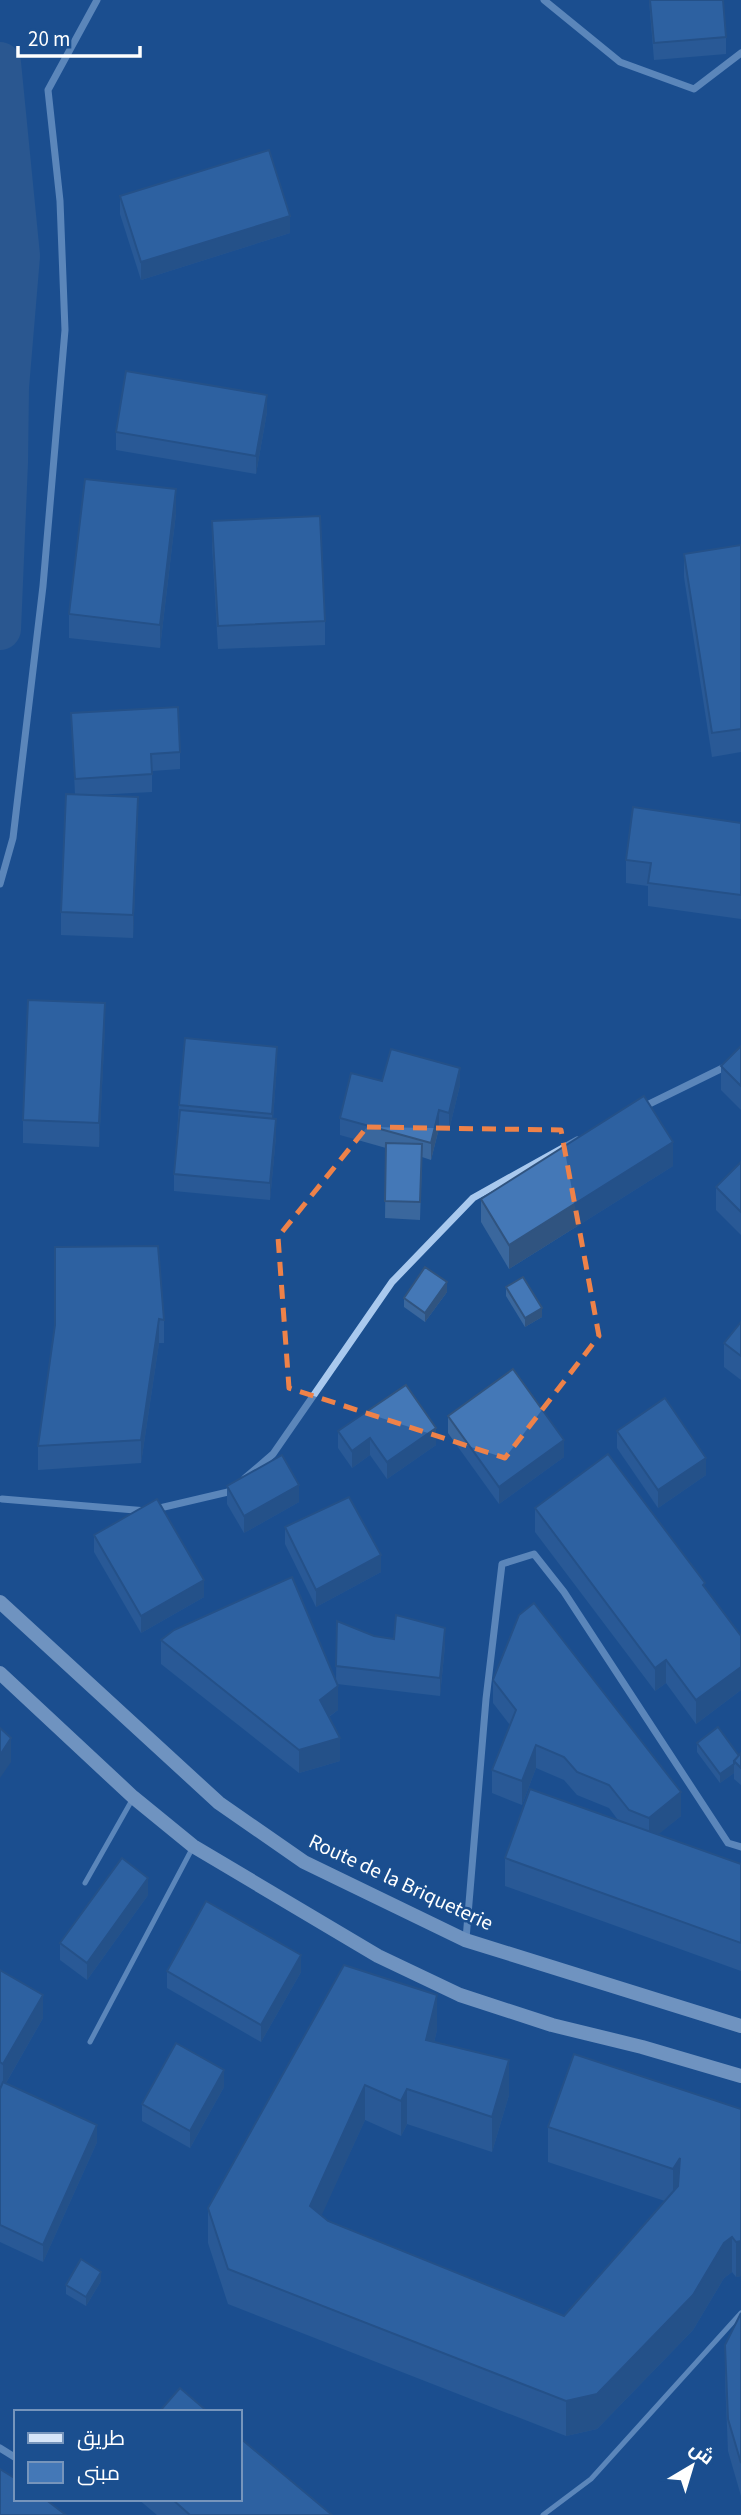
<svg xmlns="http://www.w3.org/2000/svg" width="741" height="2515" font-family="'Source Sans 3',Cairo,sans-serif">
<rect width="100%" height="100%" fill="#1b4f8f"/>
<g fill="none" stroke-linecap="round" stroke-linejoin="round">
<polyline stroke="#3c6290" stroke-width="42" points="0,63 19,256 8,387 7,462 0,629"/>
<g stroke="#a9c9ee" stroke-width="5">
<polyline points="85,1883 132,1800"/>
<polyline points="90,2042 193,1847"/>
<polyline points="543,2515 591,2479 741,2313"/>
</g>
<g stroke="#a9c9ee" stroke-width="7">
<polyline points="544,0 620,62 694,89 741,53"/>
<polyline points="0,884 13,838 43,586 65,330 60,201 48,90 97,0"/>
<polyline points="641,1108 741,1059"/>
<polyline points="245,1478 273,1454 392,1282 473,1198 577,1140"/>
<polyline points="2,1499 147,1511 228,1492 234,1488"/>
<polyline points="466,1939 486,1699 502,1564 534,1554 564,1592 728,1843 741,1847"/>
<polyline points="0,2448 16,2458"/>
</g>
<g stroke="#d6e6fa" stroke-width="14">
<polyline points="0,1602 219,1803 304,1862 465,1940 741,2026"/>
<polyline points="0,1673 133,1797 193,1846 378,1956 460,1995 552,2025 642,2047 741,2076"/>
</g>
</g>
<g fill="#3a679d">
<polygon points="649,0 723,0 726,37 726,54 654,60"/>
<polygon points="120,196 290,233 141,280 120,214"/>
<polygon points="267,412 256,474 116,450 116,432"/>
<polygon points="176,513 160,648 69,638 69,614"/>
<polygon points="212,521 325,621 325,645 218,649 212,545"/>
<polygon points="741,545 741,752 712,757 684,577 684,554"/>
<polygon points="71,713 180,752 180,769 152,771 152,792 93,795 138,820 133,938 61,935 61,912 75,794"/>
<polygon points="741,823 741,919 648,906 648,886 626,883 626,860"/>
<polygon points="105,1026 99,1147 23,1143 23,1120"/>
<polygon points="741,1046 741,1110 721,1090 721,1066"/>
<polygon points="277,1064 273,1119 276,1136 270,1200 174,1191 174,1174 179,1105"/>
<polygon points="382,1081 460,1085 449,1130 439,1128 431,1160 422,1157 420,1220 385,1218 386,1148 340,1135 340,1118"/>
<polygon points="741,1162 741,1235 716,1210 716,1187"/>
<polygon points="673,1166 509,1269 481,1222 481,1199"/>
<polygon points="506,1287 542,1317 525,1327 506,1296"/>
<polygon points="447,1292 425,1322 404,1307 404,1298"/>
<polygon points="164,1320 164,1343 159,1343 141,1463 38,1470 38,1446 55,1325"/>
<polygon points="741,1322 741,1380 724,1367 724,1343"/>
<polygon points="448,1416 564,1457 499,1504 448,1433"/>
<polygon points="338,1431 436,1445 387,1479 370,1455 352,1468 338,1448"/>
<polygon points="617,1431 706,1475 658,1508 617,1448"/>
<polygon points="227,1486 299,1502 244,1533 227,1504"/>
<polygon points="535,1508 705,1587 741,1636 741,1690 696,1724 666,1683 655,1691 535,1532"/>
<polygon points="285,1527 381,1572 316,1607 285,1544"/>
<polygon points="94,1535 204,1597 141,1633 94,1552"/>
<polygon points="337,1621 374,1636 445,1645 440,1696 337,1684 338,1710 329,1717 340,1761 299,1773 161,1664 161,1640 336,1680"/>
<polygon points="493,1680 681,1816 658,1834 741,1864 741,1971 505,1886 505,1858 618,1820 609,1808 577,1795 564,1780 536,1768 522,1805 492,1793 492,1770 510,1725 493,1703"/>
<polygon points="697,1743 739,1756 741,1753 741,1785 734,1779 734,1773 720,1783 697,1752"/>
<polygon points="148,1895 87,1980 60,1960 60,1943"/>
<polygon points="0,1970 43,2018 6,2083 97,2142 43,2262 0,2242 0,2089 1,2086 0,2086"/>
<polygon points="167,1971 301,1972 261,2042 167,1988"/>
<polygon points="437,2030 434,2042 509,2095 492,2152 407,2124 401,2136 365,2120 321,2215 328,2221 564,2316 665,2201 548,2162 548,2127 741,2109 741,2276 736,2277 732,2272 724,2278 693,2330 597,2429 566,2436 228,2304 208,2243 208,2208"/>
<polygon points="224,2087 190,2148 142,2121 142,2104"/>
<polygon points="101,2281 86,2306 66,2294 66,2285"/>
<polygon points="741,2313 741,2496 728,2451 725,2378 725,2345"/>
<polygon points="138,2499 240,2499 332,2515 157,2515"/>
</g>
<g fill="#305480">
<polygon points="290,216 290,233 141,280 141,262"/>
<polygon points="267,395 267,412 256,474 256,456"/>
<polygon points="176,489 176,513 160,648 160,625"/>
<polygon points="138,797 138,820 133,938 133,915"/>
<polygon points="105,1003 105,1026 99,1147 99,1123"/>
<polygon points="277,1047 277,1064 272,1131 272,1114"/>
<polygon points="460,1068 460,1085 449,1130 449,1113"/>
<polygon points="439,1110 439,1128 431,1160 431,1143"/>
<polygon points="276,1119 276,1136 270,1200 270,1183"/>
<polygon points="673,1142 673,1166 509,1269 509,1245"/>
<polygon points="447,1282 447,1292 425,1322 425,1313"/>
<polygon points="542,1308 542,1317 525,1327 525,1318"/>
<polygon points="159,1319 159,1343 141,1463 141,1440"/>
<polygon points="436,1428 436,1445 387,1479 387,1462"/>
<polygon points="370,1438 370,1455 352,1468 352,1451"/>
<polygon points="564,1440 564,1457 499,1504 499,1487"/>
<polygon points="706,1458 706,1475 658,1508 658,1490"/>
<polygon points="299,1485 299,1502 244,1533 244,1516"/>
<polygon points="381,1555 381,1572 316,1607 316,1590"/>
<polygon points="204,1580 204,1597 141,1633 141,1616"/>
<polygon points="445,1628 445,1645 440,1696 440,1678"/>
<polygon points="666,1660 666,1683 655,1691 655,1668"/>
<polygon points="741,1667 741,1690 696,1724 696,1700"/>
<polygon points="338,1686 338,1710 320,1723 320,1700"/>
<polygon points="11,1738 11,1762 0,1778 0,1755"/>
<polygon points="340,1738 340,1761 299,1773 299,1750"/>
<polygon points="536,1745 536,1768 522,1805 522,1781"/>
<polygon points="734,1764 734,1773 720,1783 720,1774"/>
<polygon points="681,1792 681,1816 649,1842 649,1818"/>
<polygon points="148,1878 148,1895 87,1980 87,1963"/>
<polygon points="301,1955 301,1972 261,2042 261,2025"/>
<polygon points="43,1995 43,2018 3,2088 3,2064"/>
<polygon points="437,1995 437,2030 426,2075 426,2040"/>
<polygon points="509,2060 509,2095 492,2152 492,2117"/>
<polygon points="224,2070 224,2087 190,2148 190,2131"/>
<polygon points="365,2085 365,2120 310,2241 310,2206"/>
<polygon points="407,2089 407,2124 401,2136 401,2101"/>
<polygon points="97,2125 97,2142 43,2262 43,2245"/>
<polygon points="680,2158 680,2193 673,2204 673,2169"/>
<polygon points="732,2237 732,2272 724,2278 693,2330 597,2429 566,2436 566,2401 724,2243"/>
<polygon points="741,2241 741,2276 736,2277 736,2242"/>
<polygon points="101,2272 101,2281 86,2306 86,2297"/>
</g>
<g fill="#4478b7" stroke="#305480" stroke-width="2">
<polygon points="650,0 723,0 726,37 654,43"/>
<polygon points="269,150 290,216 141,262 120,196"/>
<polygon points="126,371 267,395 256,456 116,432"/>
<polygon points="85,479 176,489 160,625 69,614"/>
<polygon points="320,516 325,621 218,626 212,521"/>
<polygon points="741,545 741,729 712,733 684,554"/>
<polygon points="178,707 180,752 151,754 152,774 75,779 71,713"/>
<polygon points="66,794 138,797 133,915 61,912"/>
<polygon points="633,807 741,823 741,895 648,883 651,863 626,860"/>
<polygon points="28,1000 105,1003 99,1123 23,1120"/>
<polygon points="185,1038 277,1047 272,1114 179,1105"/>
<polygon points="741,1046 741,1086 721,1066"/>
<polygon points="391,1049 460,1068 449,1113 439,1110 431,1143 340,1118 351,1073 382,1081"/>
<polygon points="644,1096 673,1142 509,1245 481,1199"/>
<polygon points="180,1110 276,1119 270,1183 174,1174"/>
<polygon points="386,1143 422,1144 420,1202 385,1201"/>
<polygon points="741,1162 741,1212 716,1187"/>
<polygon points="158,1246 164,1320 159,1319 141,1440 38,1446 55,1325 55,1247"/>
<polygon points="425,1267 447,1282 425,1313 404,1298"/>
<polygon points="523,1277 542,1308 525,1318 506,1287"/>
<polygon points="741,1322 741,1356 724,1343"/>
<polygon points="513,1369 564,1440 499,1487 448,1416"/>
<polygon points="406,1385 436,1428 387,1462 370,1438 352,1451 338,1431"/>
<polygon points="665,1398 706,1458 658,1490 617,1431"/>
<polygon points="608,1454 705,1583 703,1585 741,1636 741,1667 696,1700 666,1660 655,1668 535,1508"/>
<polygon points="282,1455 299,1485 244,1516 227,1486"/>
<polygon points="349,1497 381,1555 316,1590 285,1527"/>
<polygon points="157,1499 204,1580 141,1616 94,1535"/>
<polygon points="292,1577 338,1686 320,1700 340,1738 299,1750 161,1640 174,1630"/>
<polygon points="534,1603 681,1792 649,1818 629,1810 609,1785 577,1772 564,1757 536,1745 522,1781 492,1770 516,1710 493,1680 519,1615"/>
<polygon points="396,1615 445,1628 440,1678 336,1666 337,1621 374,1636 394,1639"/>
<polygon points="718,1727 739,1756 734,1761 734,1764 720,1774 697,1743"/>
<polygon points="0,1728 11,1738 0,1755"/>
<polygon points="741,1753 741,1768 734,1761"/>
<polygon points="530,1789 741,1864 741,1943 505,1858"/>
<polygon points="122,1858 148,1878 87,1963 60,1943"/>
<polygon points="206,1901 301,1955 261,2025 167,1971"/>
<polygon points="344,1965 437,1995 426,2040 509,2060 492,2117 407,2089 401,2101 365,2085 310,2206 328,2221 564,2316 678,2186 680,2158 673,2169 548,2127 574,2054 741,2109 741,2241 736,2242 732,2237 724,2243 693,2295 597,2394 566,2401 228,2269 208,2208"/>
<polygon points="0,1970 43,1995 3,2064 0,2062"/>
<polygon points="176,2043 224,2070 190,2131 142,2104"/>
<polygon points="3,2082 97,2125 43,2245 0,2225 0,2089"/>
<polygon points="81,2259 101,2272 86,2297 66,2285"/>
<polygon points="741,2313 741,2463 728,2419 725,2345"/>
<polygon points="180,2388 208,2412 159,2412"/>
<polygon points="240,2438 332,2515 190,2515 172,2499 240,2499"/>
<polygon points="0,2469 16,2479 16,2499 45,2499 66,2515 0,2515"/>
</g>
<path d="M0 0H741V2515H0ZM367,1127L561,1130L599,1336L505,1458L289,1388L278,1237Z" fill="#1b4f8f" fill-opacity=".55" fill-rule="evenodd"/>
<path fill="none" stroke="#ee8249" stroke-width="5" stroke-dasharray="14 9" stroke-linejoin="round" d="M367,1127L561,1130L599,1336L505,1458L289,1388L278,1237Z"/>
<g text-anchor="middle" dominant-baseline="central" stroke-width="5" stroke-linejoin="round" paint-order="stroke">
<g font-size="21" fill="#fff" stroke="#1b4f8f">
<text transform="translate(401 1882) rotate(25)">Route de la Briqueterie</text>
</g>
</g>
<rect x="14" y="2410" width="228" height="91" fill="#1b4f8f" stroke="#7695bc" stroke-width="2"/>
<rect x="28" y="2433" width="35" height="10" fill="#d6e6fa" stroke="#7695bc" stroke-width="2"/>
<text x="77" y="2445" font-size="21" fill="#ffffff">طريق</text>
<rect x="28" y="2462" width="35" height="21" fill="#4478b7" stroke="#7695bc" stroke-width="2"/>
<text x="77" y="2480" font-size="21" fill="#ffffff">مبنى</text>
<g transform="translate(692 2466) rotate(38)" stroke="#1b4f8f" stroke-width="5" paint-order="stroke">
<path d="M0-5L12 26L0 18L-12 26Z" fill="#ffffff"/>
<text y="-10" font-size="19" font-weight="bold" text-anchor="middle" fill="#ffffff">ش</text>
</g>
<path d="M18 46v10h122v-10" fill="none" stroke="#ffffff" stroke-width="3.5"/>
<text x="28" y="46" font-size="21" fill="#ffffff" stroke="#1b4f8f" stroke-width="5" paint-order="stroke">20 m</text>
</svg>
